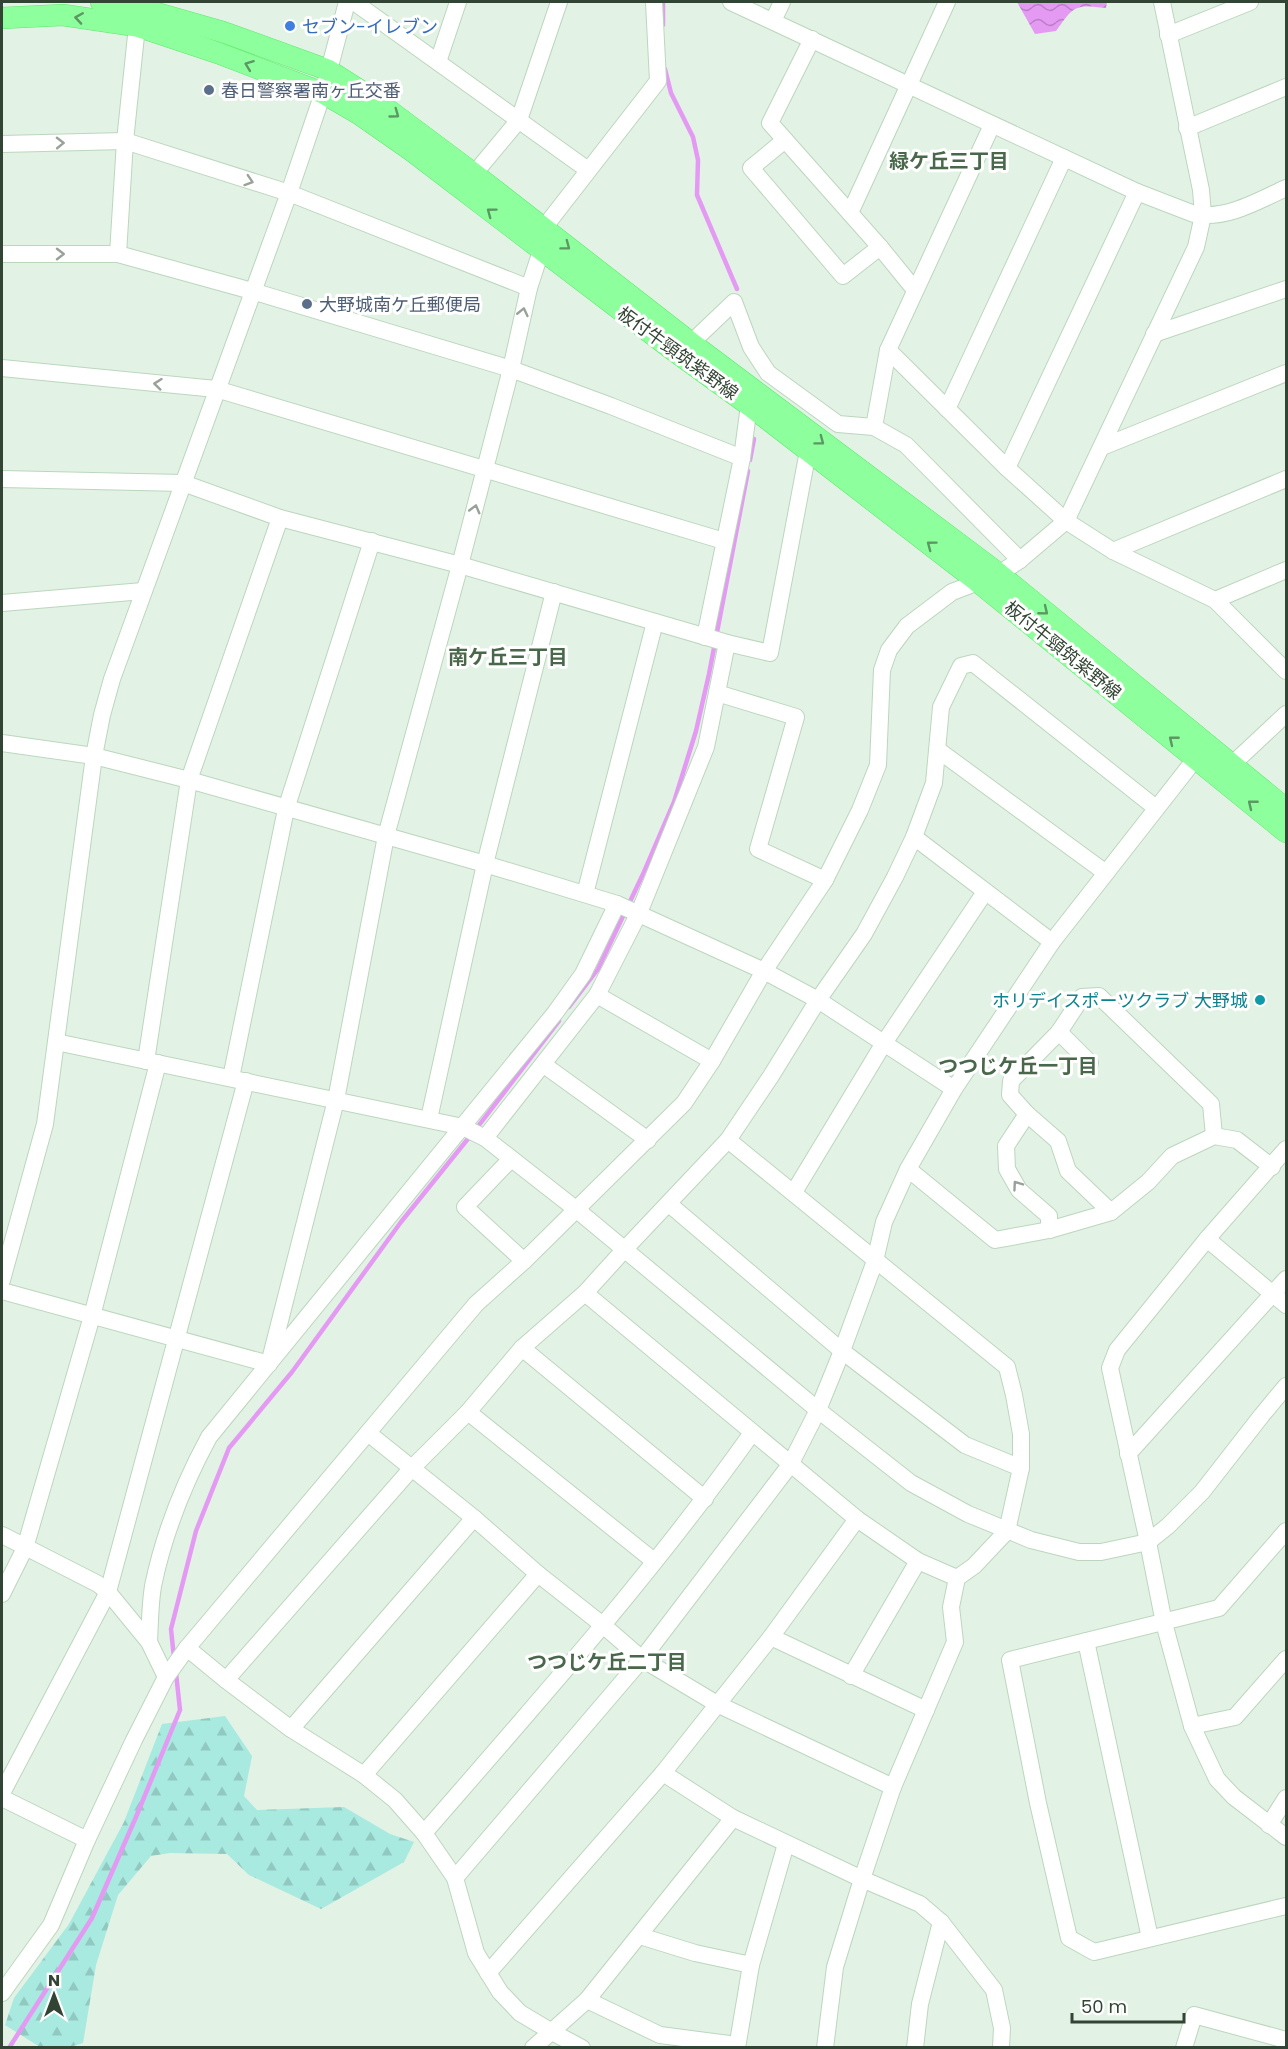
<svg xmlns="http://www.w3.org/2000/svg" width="1288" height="2049" font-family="Poppins,'Noto Sans JP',sans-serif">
<defs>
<pattern id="forest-firs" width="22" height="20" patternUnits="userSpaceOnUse" patternTransform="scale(1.5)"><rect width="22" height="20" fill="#a8e9e0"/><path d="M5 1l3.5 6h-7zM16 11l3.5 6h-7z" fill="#91c9c1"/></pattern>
<pattern id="water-waves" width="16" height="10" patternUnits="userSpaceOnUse" patternTransform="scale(1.5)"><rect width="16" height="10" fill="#e49af3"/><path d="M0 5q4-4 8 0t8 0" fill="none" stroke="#b97fc5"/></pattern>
</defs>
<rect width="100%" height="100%" fill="#e2f2e4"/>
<polygon fill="url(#forest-firs)" points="225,1716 252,1756 244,1796 257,1810 344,1807 390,1834 414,1842 404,1862 321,1909 249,1875 227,1854 170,1853 151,1856 118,1895 96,1965 83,2043 70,2047 40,2047 5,2025 14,1998 69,1924 124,1822 162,1724"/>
<path fill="url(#water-waves)" d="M1017,2H1107L1106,8C1074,4 1074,6 1056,31L1035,34Z"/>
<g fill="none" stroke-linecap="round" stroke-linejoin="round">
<g stroke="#e49af3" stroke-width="4.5">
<polyline points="663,25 663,2"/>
<polyline points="665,69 671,93 693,137 698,160 697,195 737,289"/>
<polyline points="750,460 754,439"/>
<polyline points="569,1007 598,969 644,872 674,802 696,731 709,674 748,471"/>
<polyline points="476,1129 559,1021"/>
<polyline points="174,1658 171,1629 196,1531 229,1448 292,1372 401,1222 471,1135"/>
<polyline points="9,2048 92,1918 136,1817 180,1710 176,1673"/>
</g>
<g stroke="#bcd6be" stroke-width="18">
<g id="minor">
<polyline points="354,2 588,170"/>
<path d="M731,2L1137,192L1194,214C1226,220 1258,201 1286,188"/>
<polyline points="773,21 782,2"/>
<polyline points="1168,35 1250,2"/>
<polyline points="812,39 770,123 880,247 915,290"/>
<polyline points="438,62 458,2"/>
<polyline points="992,125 888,350 1007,468 1066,521 1113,551 1215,600 1286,671"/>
<polyline points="1187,128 1286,87"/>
<polyline points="785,140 751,168 843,276 880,247"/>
<polyline points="2,144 125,141 289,193 529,288"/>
<polyline points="474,174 519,120 559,2"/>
<polyline points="850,213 947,2"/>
<polyline points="543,229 658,81 654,2"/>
<polyline points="2,254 118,254 252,291 511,369 611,406 742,458"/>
<polyline points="118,254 125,141 137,26 141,16"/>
<polyline points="1154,334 1286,289"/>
<polyline points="691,343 734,302 751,347 768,373 838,424 874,427 906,445 1020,560"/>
<polyline points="2,368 216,389 724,541"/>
<polyline points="947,409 1064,158"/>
<polyline points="874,427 888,350"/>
<polyline points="1102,447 1286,373"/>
<polyline points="1007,468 1137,192"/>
<polyline points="2,479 183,483 280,518 460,565 727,643 706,747 639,913 597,995 485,1138"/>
<polyline points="1113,551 1286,479"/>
<polyline points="1215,600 1286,570"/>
<polyline points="2,603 143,591"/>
<polyline points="705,637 742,458 749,405"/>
<polyline points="727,643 770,653 808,451"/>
<polyline points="717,693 796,717 758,849 825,880"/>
<polyline points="2,743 94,756 189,780 485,864 617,904 764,971 818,1000 954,1089"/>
<polyline points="938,750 1106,873"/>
<polyline points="1223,773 1286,714"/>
<polyline points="914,837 1052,942"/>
<polyline points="585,894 655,622"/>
<polyline points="597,995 712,1061"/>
<polyline points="1059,1032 1090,1063"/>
<polyline points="56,1042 463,1127 485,1138 577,1210 818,1410 911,1483 968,1514 1031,1540 1079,1552 1101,1552 1148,1542 1168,1526 1202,1492 1262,1415 1286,1386"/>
<polyline points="146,1061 189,780 280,518"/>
<polyline points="544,1065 648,1140"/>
<polyline points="231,1078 286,809 372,541"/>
<polyline points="1027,1114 1006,1146 1007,1169 1019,1190 1049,1216 1049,1230"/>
<polyline points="429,1119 485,864 554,592"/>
<polyline points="728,1140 1007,1367 1014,1395 1021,1434 1021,1468 1007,1531 974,1566 957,1578 951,1607 955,1642 893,1787 862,1879 835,1967 825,2048"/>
<polyline points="1286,1149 1207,1239 1117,1350 1110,1368 1148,1542 1164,1623 1192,1726 1217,1779 1234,1797 1286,1837"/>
<polyline points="511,1159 465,1207 524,1261"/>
<polyline points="908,1169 995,1240 1049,1230 1111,1212 1148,1182 1172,1156 1214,1136 1237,1140 1272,1167"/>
<polyline points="794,1192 884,1043 985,892"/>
<polyline points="669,1204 842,1351 965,1445 1021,1468"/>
<polyline points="1111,1212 1068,1171 1058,1141 1027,1114 1010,1095 1011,1081 1059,1032 1082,997 1099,996 1211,1104 1214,1136"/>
<polyline points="1207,1239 1286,1305"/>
<polyline points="2,1280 45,1124 94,756 102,715 112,679 289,193 323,93 347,2"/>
<polyline points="2,1291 269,1364"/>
<polyline points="585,1293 857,1519 918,1561 957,1578"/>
<polyline points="522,1348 705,1499"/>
<polyline points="269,1364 336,1100 386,836 460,565 511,369 529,288 541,251"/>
<polyline points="468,1412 654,1561"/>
<polyline points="368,1433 474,1518 538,1574 604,1626 642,1659 717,1704 893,1787"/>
<polyline points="1128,1454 1286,1279"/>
<polyline points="1286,1531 1219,1608 1010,1660 1038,1803 1069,1938 1094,1952 1286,1906"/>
<polyline points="2,1535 98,1584 108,1592 149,1642 166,1677"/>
<polyline points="2,1594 25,1548 92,1316 158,1063"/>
<polyline points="771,1637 926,1710"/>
<polyline points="1086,1641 1150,1938"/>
<path d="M149,1642C150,1623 150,1604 153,1586C164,1533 183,1485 209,1437L555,1013L583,974L617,904"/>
<polyline points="187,1648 226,1680 291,1729 364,1775 395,1800 424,1833 455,1878 476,1953 500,1992 520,2013 552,2032 582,2048"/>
<polyline points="851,1676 918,1561"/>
<polyline points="226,1680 412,1468 468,1412 522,1348 585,1293 624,1250 728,1140 771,1076 818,1000 864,934 895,877 914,837 934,783 941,707 961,666 973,663 1156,808"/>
<polyline points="1192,1726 1235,1717 1286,1659"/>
<polyline points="291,1729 474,1518"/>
<polyline points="663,1773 733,1818 862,1879 920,1904 941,1922 994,1990 1002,2028 1001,2048"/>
<polyline points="364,1775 538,1574"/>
<polyline points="2,1793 108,1592 246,1081"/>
<polyline points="2,1798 87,1840"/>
<polyline points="1269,1825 1286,1798"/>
<path d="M424,1833C537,1703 652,1574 752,1433"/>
<polyline points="455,1878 642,1659 790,1465 818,1410 842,1351 875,1261 884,1222 908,1169 954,1089 1052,942 1196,758"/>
<polyline points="640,1936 695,1953 751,1965"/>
<polyline points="488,1973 663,1773 771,1637 857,1519"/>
<polyline points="2,1993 51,1925 87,1840 134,1740 166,1677 187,1648 476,1304 524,1261 684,1103 712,1061 764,971 825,880 860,810 878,765 882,670 889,650 907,626 952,592 999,574 1020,560 1066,521 1196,247 1203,215 1201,190 1162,2"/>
<polyline points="587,2000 660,2035 737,2045"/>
<polyline points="533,2048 587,2000 733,1818"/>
<polyline points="737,2048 751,1965 786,1844"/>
<polyline points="915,2048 920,2004 941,1922"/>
<polyline points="1184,2048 1194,2015 1286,2040"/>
</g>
</g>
<g stroke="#59e96a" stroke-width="22">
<g id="major">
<polyline points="101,2 128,5 223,32 328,70 375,100 474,174 691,343 999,574 1286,809"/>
<polyline points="2,18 63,15 137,26 218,53 323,93 359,114 412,151 669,347 749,405 977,581 1286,832"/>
</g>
</g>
<use href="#minor" stroke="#fff" stroke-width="16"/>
<use href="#major" stroke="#8eff9d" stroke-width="21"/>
</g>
<defs><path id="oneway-chevron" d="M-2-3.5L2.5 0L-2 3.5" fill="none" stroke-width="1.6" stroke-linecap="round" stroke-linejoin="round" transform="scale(1.5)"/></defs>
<g stroke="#5b9863">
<use href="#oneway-chevron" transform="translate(79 18) rotate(-171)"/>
<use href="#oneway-chevron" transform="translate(249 65) rotate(-159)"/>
<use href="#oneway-chevron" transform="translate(395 114) rotate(36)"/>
<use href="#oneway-chevron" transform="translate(491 212) rotate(-143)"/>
<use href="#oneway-chevron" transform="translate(566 246) rotate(37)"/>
<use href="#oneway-chevron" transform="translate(820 441) rotate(37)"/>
<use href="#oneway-chevron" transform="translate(931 545) rotate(-143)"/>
<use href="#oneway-chevron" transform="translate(1044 611) rotate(39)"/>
<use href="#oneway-chevron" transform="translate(1173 740) rotate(-141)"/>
<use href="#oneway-chevron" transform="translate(1252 804) rotate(-141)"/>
</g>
<g stroke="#98a299">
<use href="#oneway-chevron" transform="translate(60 143) rotate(-1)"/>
<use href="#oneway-chevron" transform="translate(249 181) rotate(18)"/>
<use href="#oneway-chevron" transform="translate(60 254)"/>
<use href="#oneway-chevron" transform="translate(523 312) rotate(-77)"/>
<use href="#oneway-chevron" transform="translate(158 384) rotate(-174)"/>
<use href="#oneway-chevron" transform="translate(475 509) rotate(-75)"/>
<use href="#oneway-chevron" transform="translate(1017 1185) rotate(-125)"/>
</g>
<circle fill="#3f7fe0" stroke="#fff" stroke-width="2" cx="290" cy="26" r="6"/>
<g fill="#5c6f8a" stroke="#fff" stroke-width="2">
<circle cx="209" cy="90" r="6"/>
<circle cx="307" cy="304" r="6"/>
</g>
<circle fill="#0f9aa8" stroke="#fff" stroke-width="2" cx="1260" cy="1000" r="6"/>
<g text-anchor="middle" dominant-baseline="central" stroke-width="6" stroke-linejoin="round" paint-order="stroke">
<g font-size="18" fill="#366cbe" stroke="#fff" text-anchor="start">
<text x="302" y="26">セブン-イレブン</text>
</g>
<g font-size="18" fill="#4e5e75" stroke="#fff" text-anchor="start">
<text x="221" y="90">春日警察署南ヶ丘交番</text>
<text x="319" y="304">大野城南ケ丘郵便局</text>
</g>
<g font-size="18" fill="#324433" stroke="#fff">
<text transform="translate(678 353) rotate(36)">板付牛頸筑紫野線</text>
<text transform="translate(1063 650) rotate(39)">板付牛頸筑紫野線</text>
</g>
<g font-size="18" fill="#0d838f" stroke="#fff" text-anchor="end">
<text x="1248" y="1000">ホリデイスポーツクラブ 大野城</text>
</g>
<g font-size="20" font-weight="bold" fill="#49674a" stroke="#fff">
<text x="949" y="161">緑ケ丘三丁目</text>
<text x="508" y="657">南ケ丘三丁目</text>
<text x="1018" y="1066">つつじケ丘一丁目</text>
<text x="607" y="1662">つつじケ丘二丁目</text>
</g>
</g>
<rect width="1288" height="2049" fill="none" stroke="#324433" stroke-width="6"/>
<g transform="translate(54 1995)" stroke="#ffffff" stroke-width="4.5" paint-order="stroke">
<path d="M0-4.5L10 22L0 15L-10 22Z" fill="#324433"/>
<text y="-9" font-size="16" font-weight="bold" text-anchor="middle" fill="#324433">N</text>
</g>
<path d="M1072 2013v9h112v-9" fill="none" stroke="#324433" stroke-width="3"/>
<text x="1081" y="2013" font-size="18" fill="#324433" stroke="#ffffff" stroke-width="4.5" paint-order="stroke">50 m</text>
</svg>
